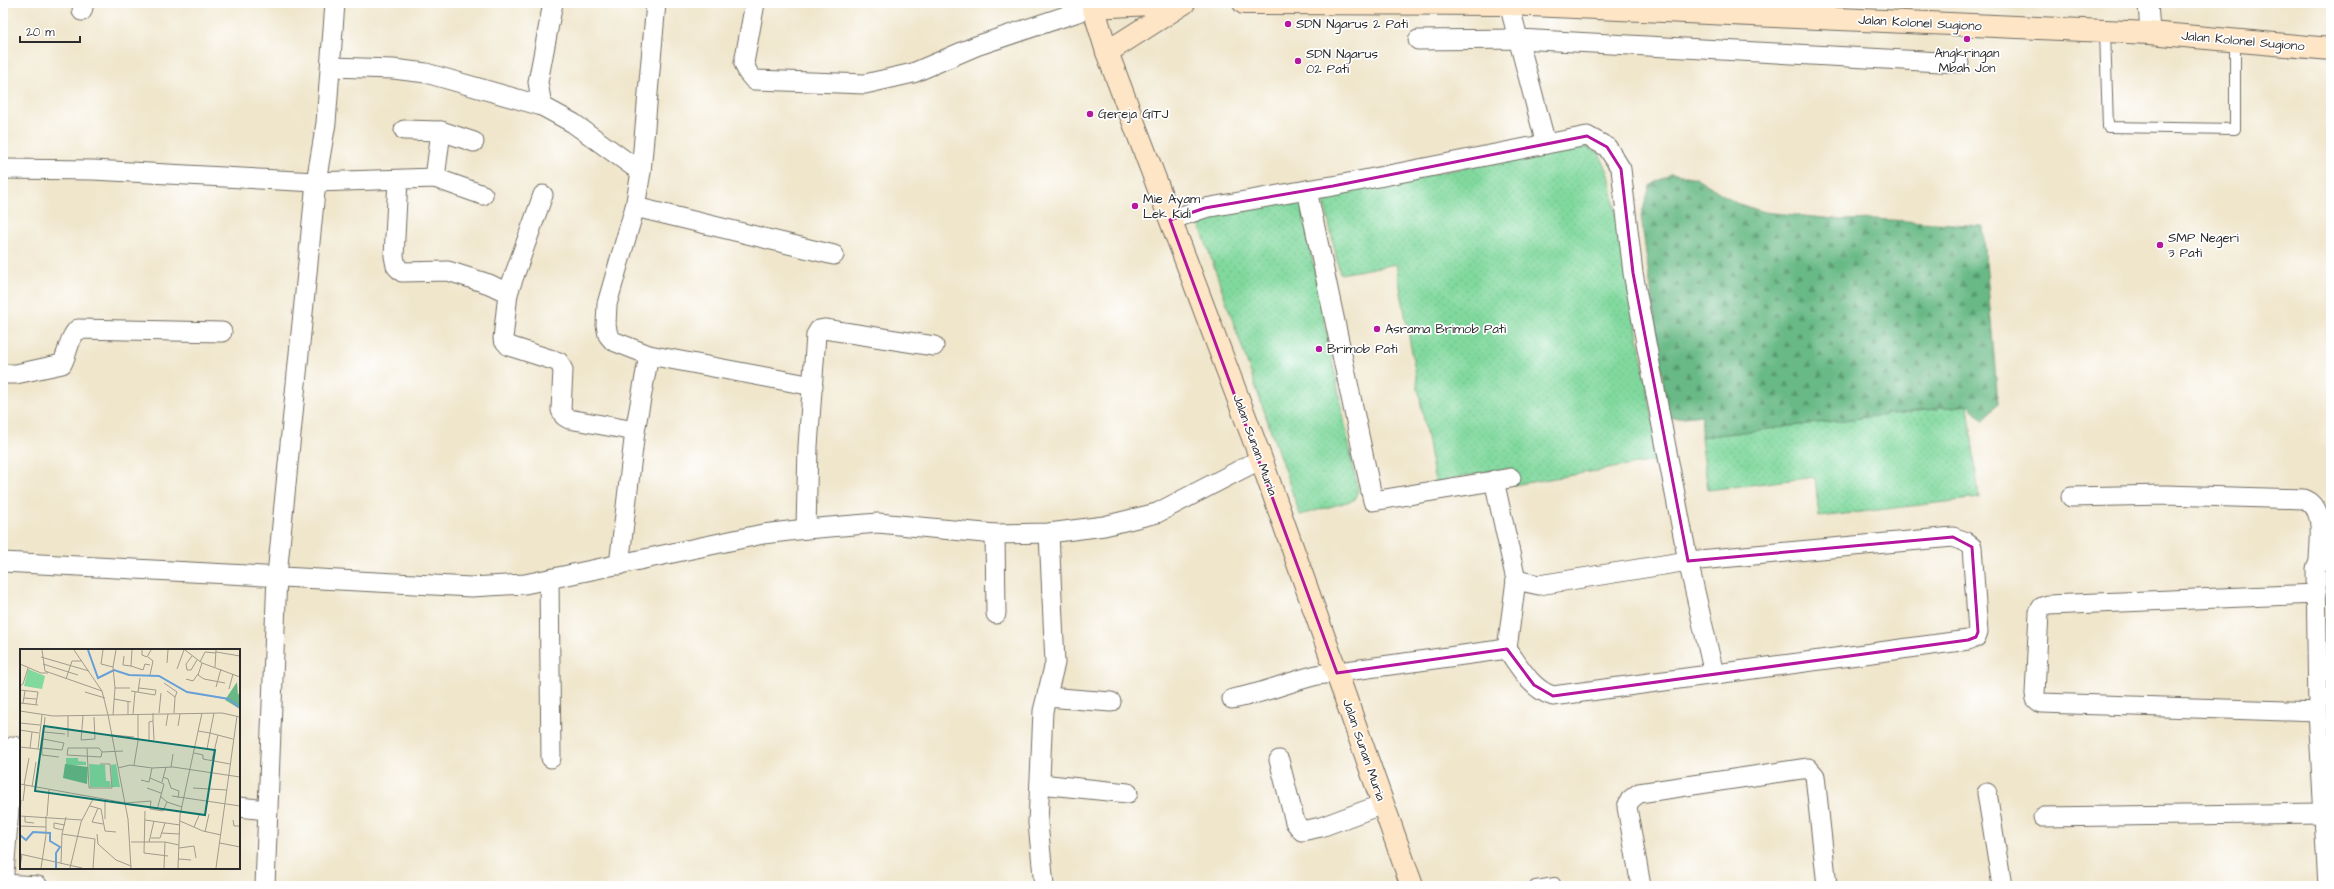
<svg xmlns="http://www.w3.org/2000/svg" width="2334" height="889" font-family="'Architects Daughter',sans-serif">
<defs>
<pattern id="grass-dots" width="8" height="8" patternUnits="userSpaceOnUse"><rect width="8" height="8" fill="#81d99e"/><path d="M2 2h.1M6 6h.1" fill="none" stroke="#70ba88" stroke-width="1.8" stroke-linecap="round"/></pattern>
<pattern id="forest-firs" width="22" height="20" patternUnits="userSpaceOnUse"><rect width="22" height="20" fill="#68b985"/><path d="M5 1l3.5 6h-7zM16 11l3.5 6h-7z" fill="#56976d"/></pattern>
</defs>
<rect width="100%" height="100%" fill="#fff"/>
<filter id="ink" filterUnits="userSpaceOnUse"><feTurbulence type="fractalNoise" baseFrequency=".025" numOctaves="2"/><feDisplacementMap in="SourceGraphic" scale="8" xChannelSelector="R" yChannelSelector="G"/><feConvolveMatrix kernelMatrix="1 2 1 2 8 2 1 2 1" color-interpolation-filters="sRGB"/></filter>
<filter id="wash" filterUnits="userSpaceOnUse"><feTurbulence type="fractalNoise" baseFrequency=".012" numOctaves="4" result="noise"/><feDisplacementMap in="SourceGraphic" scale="16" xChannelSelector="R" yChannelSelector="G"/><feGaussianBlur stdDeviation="0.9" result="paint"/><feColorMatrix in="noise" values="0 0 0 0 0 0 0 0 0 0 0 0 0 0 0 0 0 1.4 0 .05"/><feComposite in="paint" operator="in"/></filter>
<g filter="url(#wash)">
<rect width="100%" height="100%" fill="#f0e6cc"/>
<g fill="url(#grass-dots)" stroke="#568264">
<polygon points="1582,145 1599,153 1609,174 1660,460 1514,485 1511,468 1435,482 1396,264 1340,274 1323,195"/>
<polygon points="1300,198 1358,490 1354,500 1300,515 1198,220"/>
<polygon points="1968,405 1979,498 1819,517 1815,477 1708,490 1701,437"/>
</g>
<polygon fill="url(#forest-firs)" stroke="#4a7258" points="1671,173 1697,178 1736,203 1764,212 1844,220 1875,219 1983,226 1998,403 1984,421 1968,405 1701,437 1702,415 1668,419 1641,216 1650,186"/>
</g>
<g filter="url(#ink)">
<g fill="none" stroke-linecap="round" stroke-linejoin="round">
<g stroke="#706c63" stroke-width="12">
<g id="lane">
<polyline points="2105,31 2108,127 2235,129 2235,41"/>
<polyline points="1535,886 1555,883"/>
</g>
</g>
<g stroke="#706c63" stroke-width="21">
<g id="street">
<polyline points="553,3 538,82 542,106 573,123 641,172"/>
<polyline points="656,3 641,172 635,207 607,304 606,325 608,335 613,341 649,355 813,386"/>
<polyline points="755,3 744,63 748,73 754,80 865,84 913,73 976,46 1093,7"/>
<polyline points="2148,3 2150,33"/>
<polyline points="1509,4 1546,144"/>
<polyline points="82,11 84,3"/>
<polyline points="1418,40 1518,39 1959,63"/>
<polyline points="331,67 393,69 426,73 542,106"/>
<polyline points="404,130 441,131 435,178"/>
<polyline points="441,131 474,142"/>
<polyline points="3,169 93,170 316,182 435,178 483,195"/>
<polyline points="398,180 394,256 396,266 402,272 448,271 489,284 508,293 503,339 509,346 559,362 563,370 561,410 564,416 569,419 635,431"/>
<polyline points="635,207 834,255"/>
<polyline points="1170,220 1205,208 1307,190"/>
<polyline points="508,293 543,195"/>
<path d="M3,374H16L62,364C68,353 69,337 78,329L222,332"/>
<polyline points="1511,478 1373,501 1307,190 1333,186 1587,136 1607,147 1621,169 1633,273 1650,364 1688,561 1714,674"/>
<polyline points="1494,480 1516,580"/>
<path d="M2071,497L2165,495L2304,499C2327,507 2319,543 2319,562"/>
<polyline points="806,529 808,446 816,335 819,330 824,329 934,346"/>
<polyline points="995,534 996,614"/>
<path d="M1953,537L1964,541L1972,547L1978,632L1976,637L1968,640L1553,696C1531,689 1520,667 1507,649L1516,580L1539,585L1688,561Z"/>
<polyline points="3,562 471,587 525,584 763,534 806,529 878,523 995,534 1049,533 1104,526 1157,513 1261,459"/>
<polyline points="619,565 635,431 649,355"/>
<polyline points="549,579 551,758"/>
<polyline points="2317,594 2048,605 2042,607 2039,612 2035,694 2036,699 2041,703 2318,712"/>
<polyline points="1047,697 1111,702"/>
<path d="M1232,699C1262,694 1288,682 1317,675L1507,649"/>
<polyline points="1279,760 1295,822 1302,831 1321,827 1383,804"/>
<polyline points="1040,784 1128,793"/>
<polyline points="1987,793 2002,886"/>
<polyline points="239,807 267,810"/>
<polyline points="2043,817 2324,813"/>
<polyline points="3,884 38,886"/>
<polyline points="3,886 14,746"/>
<polyline points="265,886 277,575 316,182 326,123 335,3"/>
<polyline points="1044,886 1038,823 1043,711 1055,663 1049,533"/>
<polyline points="1641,886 1627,807 1630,800 1639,793 1808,768 1815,776 1827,886"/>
<polyline points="2328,886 2318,712 2316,569 2319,562 2331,561"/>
</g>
</g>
<g stroke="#706c63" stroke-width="24">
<g id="secondary">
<polyline points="1092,3 1107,52 1261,459 1412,886"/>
<polyline points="1244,3 1509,4 2150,33 2331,49"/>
<polyline points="1093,7 1170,3"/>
<polyline points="1107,52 1184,3"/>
</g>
</g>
<use href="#lane" stroke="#fff" stroke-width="10"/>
<use href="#street" stroke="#fff" stroke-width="19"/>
<use href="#secondary" stroke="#fde5c5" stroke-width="22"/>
</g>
</g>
<path fill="none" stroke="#b5179e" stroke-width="3" stroke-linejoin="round" d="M1587,136L1607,147L1621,169L1633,273L1688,561L1953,537L1972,547L1978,632L1976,637L1968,640L1553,696L1534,685L1507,649L1337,673L1170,220L1205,208L1333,186Z"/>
<g fill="#b5179e" stroke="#fff" stroke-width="1.5">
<circle cx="1288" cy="24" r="4"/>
<circle cx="1967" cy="39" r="4"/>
<circle cx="1298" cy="61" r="4"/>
<circle cx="1090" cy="114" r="4"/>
<circle cx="1135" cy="206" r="4"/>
<circle cx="2160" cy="245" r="4"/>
<circle cx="1377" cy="329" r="4"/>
<circle cx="1319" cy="349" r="4"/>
</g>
<g text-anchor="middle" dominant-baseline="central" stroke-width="3.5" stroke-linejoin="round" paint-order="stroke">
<g font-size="13" fill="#2b2b2b" stroke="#fff">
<text transform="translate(1920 23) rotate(3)">Jalan Kolonel Sugiono</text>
<text transform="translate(2243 41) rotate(5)">Jalan Kolonel Sugiono</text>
<text transform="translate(1255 445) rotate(70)">Jalan Sunan Muria</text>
<text transform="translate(1364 750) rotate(71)">Jalan Sunan Muria</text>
</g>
<g font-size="13" fill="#2b2b2b" stroke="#fff" text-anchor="start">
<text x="1296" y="24">SDN Ngarus 2 Pati</text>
<text x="1967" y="53" text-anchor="middle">Angkringan<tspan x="1967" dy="15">Mbah Jon</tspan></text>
<text x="1306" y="54">SDN Ngarus<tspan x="1306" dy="15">02 Pati</tspan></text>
<text x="1098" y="114">Gereja GITJ</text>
<text x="1143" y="199">Mie Ayam<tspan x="1143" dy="15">Lek Kidi</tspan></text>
<text x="2168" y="238">SMP Negeri<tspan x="2168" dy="15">3 Pati</tspan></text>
<text x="1385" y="329">Asrama Brimob Pati</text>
<text x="1327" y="349">Brimob Pati</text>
</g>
</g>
<g transform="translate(20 649)">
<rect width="220" height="220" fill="#f0e6cc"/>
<path d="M46,109H58V112L66,113V116H46ZM69,115L85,116L86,132H90L91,138H70ZM96,115L100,138H92L91,116Z" fill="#81d99e"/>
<path d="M217,33L218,46L220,42V60L205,51ZM45,115L68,118L67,135L43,129Z" fill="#68b985"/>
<path d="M8,20L25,27L22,40L4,37Z" fill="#81d99e"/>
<path fill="none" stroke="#67a0d6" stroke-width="2" d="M68,1L78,29L94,21L109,26L139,27L167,43L209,50L220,59M0,186L6,191L13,183L30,184V192L40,198L36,204V219"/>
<path fill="none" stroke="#a19b8c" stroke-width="1" d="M22,1L25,22L82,42M54,1L82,42L88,66M83,1L81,15L93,18M122,1V6L127,8L131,1M165,1L182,14L220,28M196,3L220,7M104,7L103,16L111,17L112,1M172,7L166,15L167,21H171L177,11M21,8L69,22M128,8L133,12L130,26M180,13L185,3L196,4M147,14L148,1M182,14L178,26L184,30L205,34M0,15L21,24H28M23,15L58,26M111,17L123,21L125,15L130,16M195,18L196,1M157,20L164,1M46,30L52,12H62M166,30L173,32L178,25M144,34L157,43L155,48M0,37L3,35L8,19M196,38L201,20M95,39H110M209,40L213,25M0,41L18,43L16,55M111,42L135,46L136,41L119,39M147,42L155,48L154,64M65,43L85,49M118,43L120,29M4,49L16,50M94,50L111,53M0,54L18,56M3,54L5,42M0,62L33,67L202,64L220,68M139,64L141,44M194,64L190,84L213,90M108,65V52M113,65L115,43M88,66L108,170L111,219M93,66L95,39L93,18L96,1M48,67V88M63,67L61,91L75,90L74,68M133,72L134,91M0,74L20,76M146,77L148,65M158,77L160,65M0,81L19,84M178,82L190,84L187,100L194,101M24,83L45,85M92,86L114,88M129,91V73L133,72V64M0,98L18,100L22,66M10,99L12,83M22,99L42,101L44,94L23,90M67,99L69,139H92L90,115H80M18,100L22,101L25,68M22,101V106L39,108M82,103L81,108L47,106L48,99H79L82,103L103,102M174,104L183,106V110L210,115M192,111L198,86M114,116L118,92V65M151,118L153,105M98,119L110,116L132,119L153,118L220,128M143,128L148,130L151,139L159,142L158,149M130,129L144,135L137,161M121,131L129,133L132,119M142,133L146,118M0,135L106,154M4,136L9,109M12,138L16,113M127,139L141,144M173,139L207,141M152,147L220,157M1,151L0,167L62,171M85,151V170M3,152L5,136M147,153L162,158M106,154L131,152L130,160L143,162L147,153L140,147M70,157L81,160L85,182L96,183M78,159L72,173L83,175M125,162L124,204L148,207M5,167V173L14,174M27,167L29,141M125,171L160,176M213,171L214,177H220M160,172L183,182L201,186M0,177L26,178M174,178L180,164M43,181L34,179V174L45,176M185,183L189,165M141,184L160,185M42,185L46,168M77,185L78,195L96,211L111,217M131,189H140L145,174M111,193H145L159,196M129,193L134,172M200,194L220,198M159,199L174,197L176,209M0,205L62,219M159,210L171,211M41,214L42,185L75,190L73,219M0,219L2,205M21,219L26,186V167M50,219L61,173L73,150M144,219L145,193M158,219L160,166L182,64M196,219L217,67"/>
<path fill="#0f766e" fill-opacity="0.15" stroke="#0f766e" stroke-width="2" d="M24,77L195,101L185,166L15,142Z"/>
<rect width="220" height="220" fill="none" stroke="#2b2b2b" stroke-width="2"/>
</g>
<rect width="2334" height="889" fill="none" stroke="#fff" stroke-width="16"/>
<path d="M20 36v6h60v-6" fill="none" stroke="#2b2b2b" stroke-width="2"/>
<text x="26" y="36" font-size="12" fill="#2b2b2b" stroke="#ffffff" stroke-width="3" paint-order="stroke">20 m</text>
</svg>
